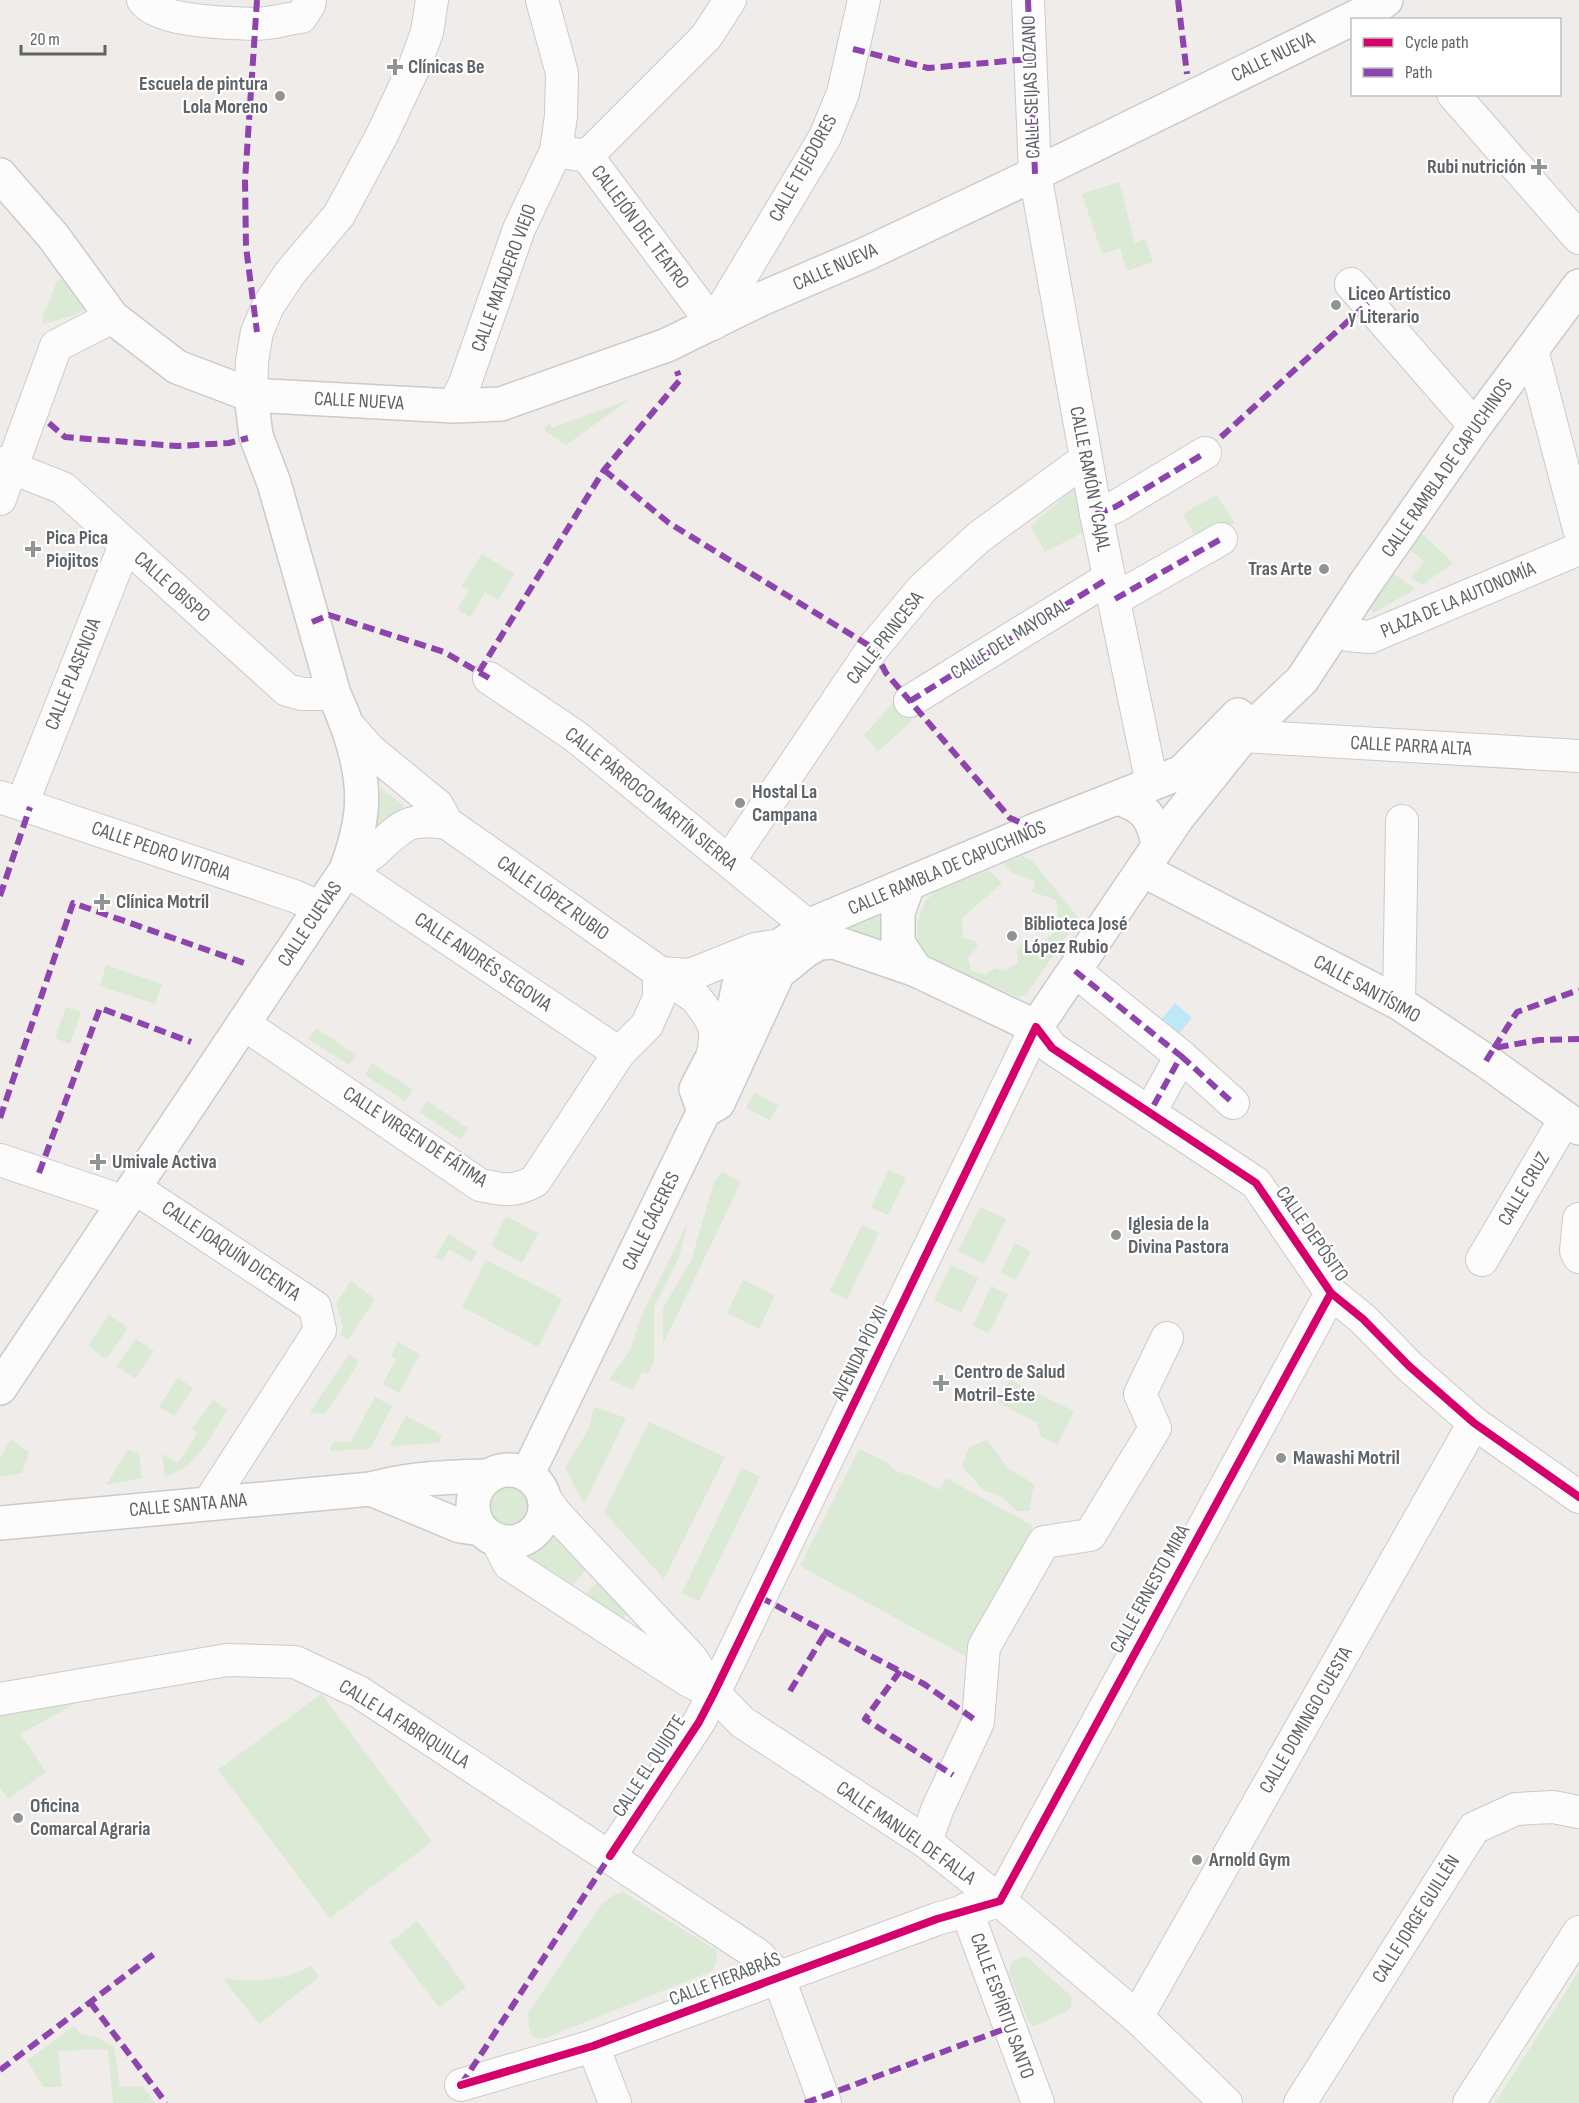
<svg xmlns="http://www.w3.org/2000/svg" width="1579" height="2103" font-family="'Sofia Sans Condensed',sans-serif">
<rect width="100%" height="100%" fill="#efece9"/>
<g fill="#daead5">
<polygon points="1119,182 1135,243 1145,239 1153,262 1127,271 1120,248 1102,254 1082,194"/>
<polygon points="60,279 67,283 86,308 76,315 43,324 43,316 57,282"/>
<polygon points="630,399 566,445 544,430 549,423 552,428"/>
<polygon points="1073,489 1078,489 1088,530 1045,552 1031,526"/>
<polygon points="1216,495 1235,523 1198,542 1183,514"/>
<polygon points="1420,532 1453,563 1422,585 1411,578 1424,561 1410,550"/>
<polygon points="482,554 514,574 498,600 485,592 470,617 457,609 469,591 462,586"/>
<polygon points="1393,573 1415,589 1374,613 1370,609"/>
<polygon points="895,701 912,721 878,751 864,735"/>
<polygon points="381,788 404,806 375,835"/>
<polygon points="1023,856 1033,862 1077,916 1077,921 1026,995 1018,997 931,959 918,942 917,924 925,901 935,892 988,870 1002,883 962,918 963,938 977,942 977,948 968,958 971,971 985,975 995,968 1006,971 1018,962 1017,950 1023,943 1034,950 1060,927 1056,900 1030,891 1035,886 1034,881 1013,873 1003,863"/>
<polygon points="887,904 892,951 829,931"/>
<polygon points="106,965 162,984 155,1004 100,986"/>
<polygon points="66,1007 81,1012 70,1044 55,1038"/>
<polygon points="316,1028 356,1055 349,1065 309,1039"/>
<polygon points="372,1063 413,1090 405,1101 365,1075"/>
<polygon points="754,1092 778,1105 770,1120 746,1108"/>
<polygon points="427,1101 468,1128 460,1139 420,1112"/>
<polygon points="889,1170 906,1178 888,1215 871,1207"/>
<polygon points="722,1172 741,1182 663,1344 663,1308 691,1261 714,1182"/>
<polygon points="980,1207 1006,1219 984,1264 958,1251"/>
<polygon points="506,1216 538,1233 522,1263 491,1246"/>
<polygon points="688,1222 679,1257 654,1307 654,1361 648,1374 642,1372 633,1390 609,1379 630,1351 642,1314"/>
<polygon points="862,1225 879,1233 847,1299 830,1291"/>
<polygon points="449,1234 477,1252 471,1262 449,1249 442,1261 435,1257"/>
<polygon points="1015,1243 1031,1251 1016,1280 1001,1272"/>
<polygon points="486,1260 562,1299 538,1347 462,1307"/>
<polygon points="951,1265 978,1278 961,1313 934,1300"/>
<polygon points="743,1280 775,1295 759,1329 727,1313"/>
<polygon points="351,1281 375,1299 348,1340 340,1335 343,1326 336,1304"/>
<polygon points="991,1286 1008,1294 989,1333 973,1326"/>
<polygon points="109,1315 128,1328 106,1359 88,1346"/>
<polygon points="136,1339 154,1351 135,1378 117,1366"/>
<polygon points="398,1342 420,1354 399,1393 383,1384 396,1359 391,1356"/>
<polygon points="349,1354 359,1362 325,1414 310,1412"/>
<polygon points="178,1378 193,1388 174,1416 159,1406"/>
<polygon points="1010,1380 1074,1411 1057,1445 1041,1436 1036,1422 998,1402"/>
<polygon points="375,1397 392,1406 370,1449 329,1451 334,1441 351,1442"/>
<path d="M213,1400L227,1410C211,1436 196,1468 165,1477L162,1454L178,1463L197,1434L192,1429Z"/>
<polygon points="594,1407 626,1418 584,1504 565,1468 589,1429"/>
<polygon points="406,1416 442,1435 439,1443 390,1446"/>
<polygon points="649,1422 725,1457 664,1579 604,1512"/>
<polygon points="11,1439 29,1453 22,1473 0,1477 0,1459"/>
<polygon points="987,1440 1009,1469 1034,1484 1029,1511 1017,1511 1002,1497 983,1490 962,1466 969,1447"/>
<polygon points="859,1449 886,1462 896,1471 915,1477 940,1490 946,1478 1033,1526 967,1657 800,1566"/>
<polygon points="128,1450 139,1453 142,1478 106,1485"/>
<polygon points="742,1468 760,1477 699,1601 682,1593"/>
<circle cx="508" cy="1505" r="22"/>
<path d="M545,1521L595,1559L563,1596L505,1547C524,1545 536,1539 545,1521Z"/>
<polygon points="608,1571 636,1601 614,1629 575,1605"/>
<polygon points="321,1694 432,1842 330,1918 218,1770"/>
<polygon points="86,1698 20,1734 46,1772 8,1799 0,1787 0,1714"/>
<polygon points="623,1892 717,1951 716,1962 712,1971 543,2039 533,2037 529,2028 528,2013 602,1904 614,1895"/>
<polygon points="417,1921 466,1987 439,2007 390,1942"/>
<polygon points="1022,1957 1028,1958 1071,1996 1071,2008 1066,2012 1034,2026 1029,2023 1009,1973 1011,1962"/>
<path d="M311,1966L319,1977L259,2024L223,1978C254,1983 283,1981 311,1966Z"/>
<polygon points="1579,1971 1579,2103 1495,2103"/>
<polygon points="74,2026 81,2034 96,2037 114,2047 120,2087 142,2086 155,2103 113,2103 108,2049 58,2051 62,2087 44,2087 27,2061"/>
</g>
<polygon fill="#bee7f8" points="1175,1003 1192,1018 1177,1036 1160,1021"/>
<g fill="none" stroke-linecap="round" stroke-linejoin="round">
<g stroke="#cbcbcb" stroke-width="34">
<g id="street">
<path d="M143,0C158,22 227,23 254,24C269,24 286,19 301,17L309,5L310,0"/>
<polyline points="1028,0 1035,174 1096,514 1152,784"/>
<polyline points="1453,94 1579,238"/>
<polyline points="556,151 587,156 713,324 825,137 843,93 864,0"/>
<polyline points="587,156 706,37 730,0"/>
<polyline points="1351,284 1475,426"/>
<polyline points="1532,350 1579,529"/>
<polyline points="251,395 252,361 257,332 268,306 290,273 339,215 382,135 415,65 427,32 432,0"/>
<polyline points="454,406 465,383 519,229 556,151 561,116 562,73 542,0"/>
<polyline points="0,463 63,488 287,690 302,694 334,694"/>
<polyline points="0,499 56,346 112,317"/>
<polyline points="1096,514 1115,507 1205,453"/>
<polyline points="1115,599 1221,539"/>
<polyline points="1336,628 1348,635 1370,637 1579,549"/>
<polyline points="489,678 575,736 808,926"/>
<polyline points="910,701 1109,578"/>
<path d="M347,724L370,750L437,805L447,823L696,998C715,1024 719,1026 712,1058"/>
<polyline points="1243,736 1579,756"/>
<polyline points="0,797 294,896 321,908"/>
<polyline points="22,804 125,545"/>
<path d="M447,823C407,817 402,826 374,852C366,859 355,864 346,870L619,1053"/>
<polyline points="729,861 873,648 922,589 979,537 1086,459"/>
<polyline points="1075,971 1181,1056 1150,1112"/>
<polyline points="659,973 690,975 755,949 774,946"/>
<polyline points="1399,1003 1402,821"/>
<path d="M244,1024L480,1185C504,1190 513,1193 535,1181L619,1053L647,1025L659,998V973"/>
<polyline points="1181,1056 1233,1103"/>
<polyline points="0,1160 125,1202"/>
<polyline points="135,1188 315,1307 320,1330 208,1504"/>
<polyline points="1579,1219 1576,1251 1579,1257"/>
<polyline points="1482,1260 1565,1119"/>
<polyline points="544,1497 556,1514 691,1658 714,1693 742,1722 926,1842 1000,1901 1137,2017 1226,2103"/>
<polyline points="497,1540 509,1564 689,1681 708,1690"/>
<polyline points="0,1699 227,1660 295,1662 359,1692 758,1955 778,1976 825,2103"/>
<polyline points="926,1842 937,1810 978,1722 984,1647 1044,1542 1090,1535 1155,1428 1140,1394 1167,1338"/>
<polyline points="610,1856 699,1722 714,1693 1036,1027 1052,1048 1256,1183 1331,1293 1363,1319 1409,1366 1474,1423 1579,1497"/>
<polyline points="966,1909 1038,2103"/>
<polyline points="1137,2017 1474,1423"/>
<polyline points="593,2046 615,2103"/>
<polyline points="461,2085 593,2046 937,1919 1000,1901 1331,1293"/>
<polyline points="1300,2103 1474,1828 1516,1809 1553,1807 1579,1812"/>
<polyline points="1469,2103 1579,1932"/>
</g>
</g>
<g stroke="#cbcbcb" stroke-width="36">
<g id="secondary">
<polyline points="0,175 53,236 112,317 177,367 251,395 454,406 501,404 667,345 761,299 866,254 1035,174 1376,7 1386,0"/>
<path d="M1117,798C1144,805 1154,818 1158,846"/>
<polyline points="1143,870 1399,1003 1486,1061 1579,1128"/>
<polyline points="908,884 898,913 898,943 916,970"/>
<polyline points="704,1111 696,1089 712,1058 729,1031 741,975 749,966 771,959 781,945 808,926 1033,831 1182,772 1238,715"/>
<path d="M0,1388L346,870C353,851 359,832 361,811C365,772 350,729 334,694L274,483L256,436L251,395"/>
<circle cx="509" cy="1506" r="36"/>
<polyline points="527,1475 704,1111 718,1103 778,973 805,951 819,943 834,942 916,970 1036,1027 1178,817 1243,736 1302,680 1365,584 1475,426 1579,286"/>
<polyline points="371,1489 460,1526 481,1529"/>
<path d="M0,1523L371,1489C410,1478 449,1477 489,1476"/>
</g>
</g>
<use href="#street" stroke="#fdfcfc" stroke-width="32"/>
<use href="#secondary" stroke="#fdfcfc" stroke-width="33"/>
<g stroke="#8e44ad" stroke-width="6" stroke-dasharray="12 6" stroke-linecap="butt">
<polyline points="257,0 245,181 246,247 257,332"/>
<polyline points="1028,0 1035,174"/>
<polyline points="1178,0 1187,74"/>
<polyline points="853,49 928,68 1030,59"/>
<polyline points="49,423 65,437 177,446 229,443 248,438"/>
<polyline points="1221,437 1368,303"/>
<polyline points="604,470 669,523 873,648 886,673 1010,818 1028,826"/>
<polyline points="1096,514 1115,507 1205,453"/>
<polyline points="1115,599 1221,539"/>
<polyline points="312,622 329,615 444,652 489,678"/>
<polyline points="479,672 604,470 680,380 677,371"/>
<polyline points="910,701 1109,578"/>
<polyline points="0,896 30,807"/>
<polyline points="1075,971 1181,1056 1150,1112"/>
<polyline points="1494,1048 1517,1012 1579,990"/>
<polyline points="1181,1056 1233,1103"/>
<polyline points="1486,1061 1494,1048 1539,1040 1579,1039"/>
<polyline points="0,1118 73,903 247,964"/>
<polyline points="39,1173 100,1008 191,1042"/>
<polyline points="760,1597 924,1684 978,1722"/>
<polyline points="900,1671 865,1719 953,1775"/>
<polyline points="790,1691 826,1632"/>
<polyline points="90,2002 166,2103"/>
<polyline points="0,2070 158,1951"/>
<polyline points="461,2085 610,1856"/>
<polyline points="805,2103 1010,2027"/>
</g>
<g stroke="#fff" stroke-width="11">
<g id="cycleway">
<polyline points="610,1856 699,1722 714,1693 1036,1027 1052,1048 1256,1183 1331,1293 1363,1319 1409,1366 1474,1423 1579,1497"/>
<polyline points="461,2085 593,2046 937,1919 1000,1901 1331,1293"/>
</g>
</g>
<use href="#cycleway" stroke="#d6006c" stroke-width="8"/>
</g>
<g fill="#919495" stroke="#fff" stroke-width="2">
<path d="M392 58h6v6h6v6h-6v6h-6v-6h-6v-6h6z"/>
<circle cx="280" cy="96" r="6"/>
<path d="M1536 158h6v6h6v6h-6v6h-6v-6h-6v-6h6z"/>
<circle cx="1336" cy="305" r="6"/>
<path d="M30 540h6v6h6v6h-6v6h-6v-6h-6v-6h6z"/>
<circle cx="1324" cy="569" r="6"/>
<circle cx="740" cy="803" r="6"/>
<path d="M99 893h6v6h6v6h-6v6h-6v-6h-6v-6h6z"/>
<circle cx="1012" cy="936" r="6"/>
<path d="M95 1153h6v6h6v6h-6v6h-6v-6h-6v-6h6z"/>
<circle cx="1116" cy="1235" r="6"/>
<path d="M938 1374h6v6h6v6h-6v6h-6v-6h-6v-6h6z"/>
<circle cx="1281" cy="1458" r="6"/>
<circle cx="18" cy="1818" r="6"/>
<circle cx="1197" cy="1860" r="6"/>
</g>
<g text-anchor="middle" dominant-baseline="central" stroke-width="4.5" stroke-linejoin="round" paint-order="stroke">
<g font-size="20" fill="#5f6468" stroke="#fff">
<text transform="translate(1273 57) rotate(-26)">CALLE NUEVA</text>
<text transform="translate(1031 87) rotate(-92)">CALLE SEIJAS LOZANO</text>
<text transform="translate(803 168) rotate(-61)">CALLE TEJEDORES</text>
<text transform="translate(640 227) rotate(53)">CALLEJÓN DEL TEATRO</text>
<text transform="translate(835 267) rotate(-24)">CALLE NUEVA</text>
<text transform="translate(504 278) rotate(-70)">CALLE MATADERO VIEJO</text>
<text transform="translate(359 401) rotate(3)">CALLE NUEVA</text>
<text transform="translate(1447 468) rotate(-55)">CALLE RAMBLA DE CAPUCHINOS</text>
<text transform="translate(1090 479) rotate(79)">CALLE RAMÓN Y CAJAL</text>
<text transform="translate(172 587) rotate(42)">CALLE OBISPO</text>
<text transform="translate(1458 600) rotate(-23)">PLAZA DE LA AUTONOMÍA</text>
<text transform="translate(885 638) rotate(-52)">CALLE PRINCESA</text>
<text transform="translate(1010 639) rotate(-32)">CALLE DEL MAYORAL</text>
<text transform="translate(73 674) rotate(-68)">CALLE PLASENCIA</text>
<text transform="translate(1411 746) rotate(3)">CALLE PARRA ALTA</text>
<text transform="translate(651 799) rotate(39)">CALLE PÁRROCO MARTÍN SIERRA</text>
<text transform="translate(161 851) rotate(19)">CALLE PEDRO VITORIA</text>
<text transform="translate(947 868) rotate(-23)">CALLE RAMBLA DE CAPUCHINOS</text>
<text transform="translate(553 898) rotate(35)">CALLE LÓPEZ RUBIO</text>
<text transform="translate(310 924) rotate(-56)">CALLE CUEVAS</text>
<text transform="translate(483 962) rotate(34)">CALLE ANDRÉS SEGOVIA</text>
<text transform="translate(1367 989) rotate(29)">CALLE SANTÍSIMO</text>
<text transform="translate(415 1137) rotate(33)">CALLE VIRGEN DE FÁTIMA</text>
<text transform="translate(1524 1189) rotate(-59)">CALLE CRUZ</text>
<text transform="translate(651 1221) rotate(-64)">CALLE CÁCERES</text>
<text transform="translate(1312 1234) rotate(55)">CALLE DEPÓSITO</text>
<text transform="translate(231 1251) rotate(34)">CALLE JOAQUÍN DICENTA</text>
<text transform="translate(860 1353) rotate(-64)">AVENIDA PÍO XII</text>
<text transform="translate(188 1505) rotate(-5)">CALLE SANTA ANA</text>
<text transform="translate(1150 1589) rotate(-61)">CALLE ERNESTO MIRA</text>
<text transform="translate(1306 1720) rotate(-60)">CALLE DOMINGO CUESTA</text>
<text transform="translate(404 1724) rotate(32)">CALLE LA FABRIQUILLA</text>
<text transform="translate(649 1766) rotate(-57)">CALLE EL QUIJOTE</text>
<text transform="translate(906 1833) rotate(35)">CALLE MANUEL DE FALLA</text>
<text transform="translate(1416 1919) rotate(-58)">CALLE JORGE GUILLÉN</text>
<text transform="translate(725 1979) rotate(-21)">CALLE FIERABRÁS</text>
<text transform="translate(1002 2006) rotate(70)">CALLE ESPÍRITU SANTO</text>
</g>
<g font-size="20" font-weight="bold" fill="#5f6468" stroke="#fff" text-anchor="start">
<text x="408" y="67">Clínicas Be</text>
<text x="268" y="84" text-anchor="end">Escuela de pintura<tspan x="268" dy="23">Lola Moreno</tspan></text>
<text x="1526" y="167" text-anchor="end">Rubi nutrición</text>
<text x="1348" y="294">Liceo Artístico<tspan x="1348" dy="23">y Literario</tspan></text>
<text x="46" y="538">Pica Pica<tspan x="46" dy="23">Piojitos</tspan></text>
<text x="1312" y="569" text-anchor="end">Tras Arte</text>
<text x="752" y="792">Hostal La<tspan x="752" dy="23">Campana</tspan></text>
<text x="116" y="902">Clínica Motril</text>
<text x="1024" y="924">Biblioteca José<tspan x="1024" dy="23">López Rubio</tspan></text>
<text x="112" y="1162">Umivale Activa</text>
<text x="1128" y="1224">Iglesia de la<tspan x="1128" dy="23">Divina Pastora</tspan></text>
<text x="954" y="1372">Centro de Salud<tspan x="954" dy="23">Motril-Este</tspan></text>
<text x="1293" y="1458">Mawashi Motril</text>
<text x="30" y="1806">Oficina<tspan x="30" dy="23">Comarcal Agraria</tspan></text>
<text x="1209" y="1860">Arnold Gym</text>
</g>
</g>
<rect x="1351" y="18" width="210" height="78" fill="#ffffff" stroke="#bfc1c3" stroke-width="1.5"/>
<rect x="1363" y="38" width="30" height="9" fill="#d6006c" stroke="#bfc1c3" stroke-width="1.5"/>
<text x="1405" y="48" font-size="18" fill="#5f6468">Cycle path</text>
<rect x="1363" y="68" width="30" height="9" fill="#8e44ad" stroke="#bfc1c3" stroke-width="1.5"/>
<text x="1405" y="78" font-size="18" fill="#5f6468">Path</text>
<path d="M21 45v9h84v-9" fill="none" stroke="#5f6468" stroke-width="3"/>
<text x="30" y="45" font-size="18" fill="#5f6468" stroke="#ffffff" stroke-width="4.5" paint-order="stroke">20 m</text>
</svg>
